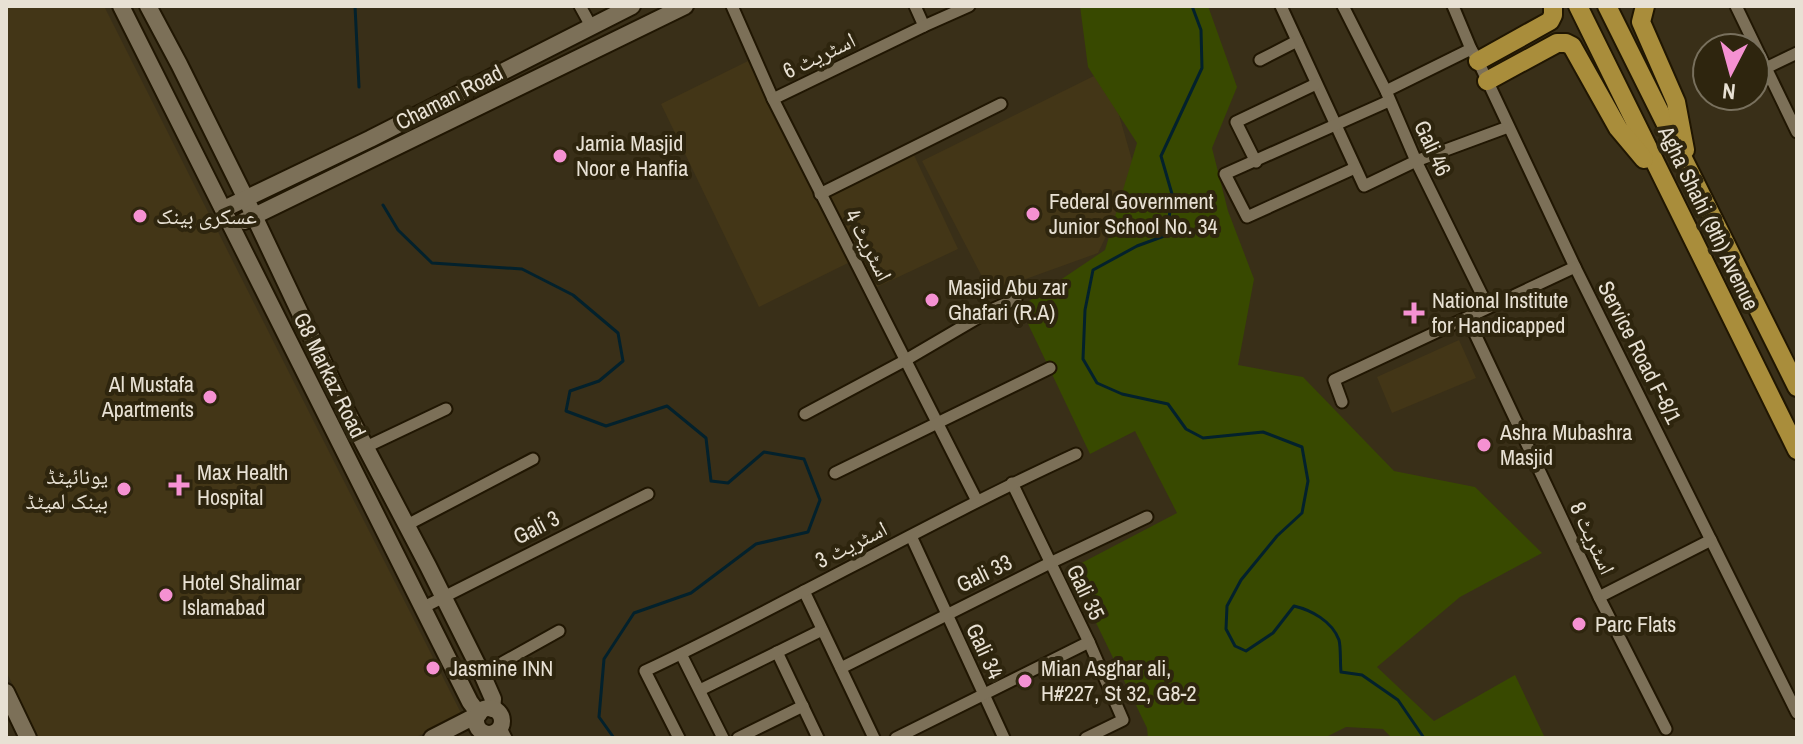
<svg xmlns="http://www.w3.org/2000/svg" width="1803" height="744" font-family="'Archivo Narrow','Noto Naskh Arabic',sans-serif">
<rect width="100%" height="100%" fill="#392f18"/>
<g fill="#433617">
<polygon points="6,6 104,6 462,715 414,738 39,738 6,671"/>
<polygon points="748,61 850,262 759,307 661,104"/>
<polygon points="1106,70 1136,174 1098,253 990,292 922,161"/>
<polygon points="913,153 958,249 877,287 828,195"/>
<polygon points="1459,340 1476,378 1392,413 1377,377"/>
</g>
<polygon fill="#384900" points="1080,6 1208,6 1237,87 1212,148 1228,211 1254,279 1238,365 1303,377 1394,471 1475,487 1542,553 1460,597 1377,667 1434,721 1515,675 1545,738 1392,738 1383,729 1346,727 1324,738 1148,738 1147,728 1070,569 1177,513 1135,431 1090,454 1020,307 1105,250 1137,143 1088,67"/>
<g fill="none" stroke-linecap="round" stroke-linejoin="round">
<g stroke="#03212c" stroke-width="3">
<polyline points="355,6 359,87"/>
<path d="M1192,6L1201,30L1202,68L1161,156L1172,194L1167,235L1137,246L1093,270L1085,310L1083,359L1097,383L1122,394L1168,404L1186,429L1203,438L1263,432L1302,447L1308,481L1302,513L1277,536L1241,580L1227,606L1226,629L1235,646L1246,651L1273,633L1294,606C1311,610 1332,621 1339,640C1341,647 1340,663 1341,672L1362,675L1398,700L1424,738"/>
<polyline points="383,205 398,230 432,263 522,269 573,295 618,333 623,361 599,381 570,391 566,411 606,426 667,406 706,438 711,481 728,483 764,452 804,459 820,500 808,532 756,544 691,593 634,613 604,659 599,717 614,738"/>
</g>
<g stroke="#201602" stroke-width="15">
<g id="street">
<polyline points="580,6 591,26"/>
<polyline points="732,6 773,99 977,501"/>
<polyline points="915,6 924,26"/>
<polyline points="1281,6 1364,186 1416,161 1508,127"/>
<polyline points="1343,6 1386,91 1416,161 1488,307"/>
<polyline points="1453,6 1471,49 1478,61 1575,267 1797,713"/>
<polyline points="1736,6 1797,132"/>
<polyline points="1260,60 1297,41"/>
<polyline points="1766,68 1797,53"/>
<polyline points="1386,91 1471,49"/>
<polyline points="773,99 924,26 969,6"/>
<polyline points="1256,162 1236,122 1316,84"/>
<polyline points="1355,168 1247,217 1225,174 1389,101"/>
<polyline points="820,194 1001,104"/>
<polyline points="1468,319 1599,597 1666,729"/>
<polyline points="1342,402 1334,380 1575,267"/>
<polyline points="805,414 904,361 991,310 1016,299"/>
<polyline points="366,447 446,409"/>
<polyline points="835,473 1050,368"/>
<polyline points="1012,483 1089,642 1123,720 1086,738"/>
<polyline points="407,525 533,459"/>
<polyline points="911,536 1004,738"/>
<polyline points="804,591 874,738"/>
<polyline points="1599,597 1711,540"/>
<polyline points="422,608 648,494"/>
<polyline points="777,652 818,738"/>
<polyline points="681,654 723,738"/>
<polyline points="841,668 1050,563 1147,517"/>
<polyline points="482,674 559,631"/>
<polyline points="700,690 822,630"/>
<polyline points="501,728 506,738"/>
<path d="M679,738L645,671C791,602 930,521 1076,454"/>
<polyline points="738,738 803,706"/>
<polyline points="896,738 1089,642"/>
</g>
</g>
<g stroke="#201602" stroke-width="20">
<g id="secondary">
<polyline points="121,6 470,702 479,714 432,738"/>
<polyline points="148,6 179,64 246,199 345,408 428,566 482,674 493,699 492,709"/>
<polyline points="224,209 370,139 632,6"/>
<polyline points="244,221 685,6"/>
<polyline points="6,692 28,738"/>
<circle cx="489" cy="721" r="13"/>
</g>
</g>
<g stroke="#201602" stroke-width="22">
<g id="primary">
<polyline points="1578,6 1797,450"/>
<polyline points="1607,6 1797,387"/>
<polyline points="1645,6 1641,22 1676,102 1685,150"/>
<polyline points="1478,61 1550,21 1553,15 1553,6"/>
<polyline points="1487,81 1557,43 1566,43 1572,46 1618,128 1644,159"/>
</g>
</g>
<use href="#street" stroke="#7c7058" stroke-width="11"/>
<use href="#secondary" stroke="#7c7058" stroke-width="16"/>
<use href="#primary" stroke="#a98d3b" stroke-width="18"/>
</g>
<g fill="#f591d2" stroke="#2e250e" stroke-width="3">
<circle cx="560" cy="156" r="8"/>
<circle cx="1033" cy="214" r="8"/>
<circle cx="140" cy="216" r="8"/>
<circle cx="932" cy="300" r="8"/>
<path d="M1410 301h8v8h8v8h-8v8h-8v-8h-8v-8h8z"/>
<circle cx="210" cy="397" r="8"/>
<circle cx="1484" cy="445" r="8"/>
<path d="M175 473h8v8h8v8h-8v8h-8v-8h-8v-8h8z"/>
<circle cx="124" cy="489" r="8"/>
<circle cx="166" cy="595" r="8"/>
<circle cx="1579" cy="624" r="8"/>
<circle cx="433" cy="668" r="8"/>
<circle cx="1025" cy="681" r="8"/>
</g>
<g text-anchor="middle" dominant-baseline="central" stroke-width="8" stroke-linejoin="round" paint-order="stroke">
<g font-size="22" fill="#e8e1d4" stroke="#2e250e">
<text transform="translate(819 55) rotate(-26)">اسٹریٹ 6</text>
<text transform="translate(449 97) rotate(-27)">Chaman Road</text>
<text transform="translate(1433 148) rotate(65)">Gali 46</text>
<text transform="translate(1709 218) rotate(64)">Agha Shahi (9th) Avenue</text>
<text transform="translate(869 245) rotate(63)">اسٹریٹ 4</text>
<text transform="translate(1640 352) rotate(63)">Service Road F-8/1</text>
<text transform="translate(330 375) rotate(64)">G8 Markaz Road</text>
<text transform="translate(536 527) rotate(-27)">Gali 3</text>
<text transform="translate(1593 538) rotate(65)">اسٹریٹ 8</text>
<text transform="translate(851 544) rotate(-27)">اسٹریٹ 3</text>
<text transform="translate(984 573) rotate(-26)">Gali 33</text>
<text transform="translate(1086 592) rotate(64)">Gali 35</text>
<text transform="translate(985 651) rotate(65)">Gali 34</text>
</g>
<g font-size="22" fill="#e8e1d4" stroke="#2e250e" text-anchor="start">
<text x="576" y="143">Jamia Masjid<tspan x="576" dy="25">Noor e Hanfia</tspan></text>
<text x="1049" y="201">Federal Government<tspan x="1049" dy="25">Junior School No. 34</tspan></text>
<text x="156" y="216">عسکری بینک</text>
<text x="948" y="287">Masjid Abu zar<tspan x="948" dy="25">Ghafari (R.A)</tspan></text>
<text x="1432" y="300">National Institute<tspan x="1432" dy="25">for Handicapped</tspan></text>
<text x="194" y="384" text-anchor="end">Al Mustafa<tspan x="194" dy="25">Apartments</tspan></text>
<text x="1500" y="432">Ashra Mubashra<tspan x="1500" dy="25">Masjid</tspan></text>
<text x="197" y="472">Max Health<tspan x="197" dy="25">Hospital</tspan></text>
<text x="108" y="476" text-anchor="end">یونائیٹڈ<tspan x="108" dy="25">بینک لمیٹڈ</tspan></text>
<text x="182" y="582">Hotel Shalimar<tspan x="182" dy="25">Islamabad</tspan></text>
<text x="1595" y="624">Parc Flats</text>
<text x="449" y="668">Jasmine INN</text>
<text x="1041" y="668">Mian Asghar ali,<tspan x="1041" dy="25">H#227, St 32, G8-2</tspan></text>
</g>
</g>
<rect width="1803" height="744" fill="none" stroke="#e8e1d4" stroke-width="16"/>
<g transform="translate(1731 72) rotate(186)"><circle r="38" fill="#2e250e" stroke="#78705d" stroke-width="2"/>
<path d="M0-6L14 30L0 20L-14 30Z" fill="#f591d2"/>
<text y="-12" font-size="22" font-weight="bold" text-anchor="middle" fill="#e8e1d4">N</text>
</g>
</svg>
